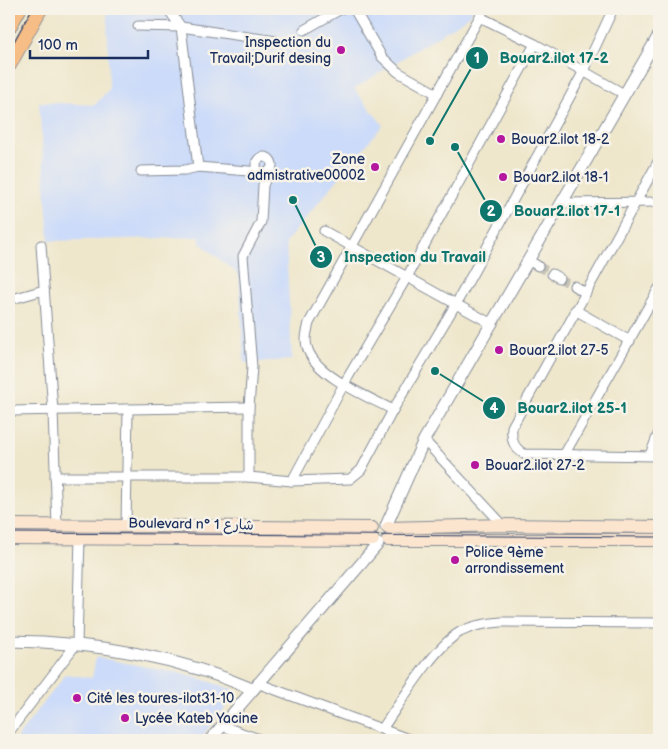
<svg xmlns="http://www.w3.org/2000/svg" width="668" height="749" font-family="'Balsamiq Sans','Playpen Sans Arabic',sans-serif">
<rect width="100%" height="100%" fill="#f7f3e8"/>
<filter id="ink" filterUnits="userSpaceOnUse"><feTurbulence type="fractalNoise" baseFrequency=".02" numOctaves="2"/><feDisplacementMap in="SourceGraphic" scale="10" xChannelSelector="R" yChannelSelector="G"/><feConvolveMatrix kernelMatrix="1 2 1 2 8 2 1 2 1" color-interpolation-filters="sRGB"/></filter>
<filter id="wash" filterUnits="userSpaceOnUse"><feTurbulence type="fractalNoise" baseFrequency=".0096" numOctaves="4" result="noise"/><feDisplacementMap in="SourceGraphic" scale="20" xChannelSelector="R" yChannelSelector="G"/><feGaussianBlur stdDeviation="1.12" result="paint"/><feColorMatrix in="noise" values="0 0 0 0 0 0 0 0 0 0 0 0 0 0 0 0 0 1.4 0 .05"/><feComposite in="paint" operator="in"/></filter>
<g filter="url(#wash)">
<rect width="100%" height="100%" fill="#efe7cc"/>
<g fill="#ccdbf9">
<polygon points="107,9 474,9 468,17 354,89 383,125 286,242 292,360 244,363 239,275 200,243 200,237 49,241 39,102 95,105 109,89"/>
<polygon points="96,657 189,675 235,690 237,693 199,740 15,740 66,674 92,678"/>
</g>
</g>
<g filter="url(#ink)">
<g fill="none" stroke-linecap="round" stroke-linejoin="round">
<g stroke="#c5c2b6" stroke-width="9" stroke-dasharray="9 4.5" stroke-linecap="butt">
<polyline points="538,266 552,274"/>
<polyline points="559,278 574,286"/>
</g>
<g stroke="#858b95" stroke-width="11">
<g id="minor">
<polyline points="168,9 181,27 198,167"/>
<polyline points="354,9 382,57 398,72 437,94"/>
<polyline points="480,17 535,44 624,94"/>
<polyline points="138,26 181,27 276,41"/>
<polyline points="304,30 341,9"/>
<circle cx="264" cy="165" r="8"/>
<path d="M659,160L512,427C511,440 513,447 524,454L659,456"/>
<polyline points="141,171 185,170 198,167 261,172"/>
<polyline points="561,203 659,202"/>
<polyline points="9,222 9,225"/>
<polyline points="324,231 492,324"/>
<polyline points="41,245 53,411 57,526"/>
<polyline points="528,260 538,266"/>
<polyline points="552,274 559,278"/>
<polyline points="574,286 584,292"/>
<polyline points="9,300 44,290"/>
<polyline points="575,310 630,341"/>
<path d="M393,410C369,397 318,377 308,350C304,340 307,332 309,323L484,9"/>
<polyline points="9,411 249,407"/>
<polyline points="424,440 503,525"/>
<polyline points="564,455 659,288"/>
<polyline points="650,455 659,432"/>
<polyline points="55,477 249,477 292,481 350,479 361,470 393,410 457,302 584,71 613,9"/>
<polyline points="249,477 249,407 252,367 243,256 261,222 263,185 270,170"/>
<polyline points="292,481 344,384 407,277 535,44"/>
<polyline points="126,527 128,409"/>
<polyline points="257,683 411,740"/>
<polyline points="222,726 262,740"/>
<path d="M382,729C401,702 433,648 460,632C473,625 487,623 501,622L659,623"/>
<polyline points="9,732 77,643 80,538"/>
</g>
</g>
<g stroke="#858b95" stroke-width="13">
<g id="tertiary">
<polyline points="386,526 424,440 659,35"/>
<path d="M9,641C93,642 174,655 252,689"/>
<polyline points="210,740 378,544"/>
</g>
</g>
<g stroke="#858b95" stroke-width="14">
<g id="secondary">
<polyline points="9,525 372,528"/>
<polyline points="388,528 503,525 659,527"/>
<polyline points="9,538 373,540"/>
<polyline points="388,540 659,540"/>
</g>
</g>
<g stroke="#858b95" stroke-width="16">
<g id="primary">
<polyline points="9,27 19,9"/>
<polyline points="9,65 40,9"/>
</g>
</g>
<use href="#minor" stroke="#fff" stroke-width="9"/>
<use href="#tertiary" stroke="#fff" stroke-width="11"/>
<use href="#secondary" stroke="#fbe5cf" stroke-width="12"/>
<use href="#primary" stroke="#f6be86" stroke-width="14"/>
<g stroke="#1b2f5e" stroke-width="1">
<polyline points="9,51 32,9"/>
<polyline points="9,533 659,537"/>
</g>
</g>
</g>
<g fill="#b5179e" stroke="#f7f3e8" stroke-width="2">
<circle cx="341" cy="50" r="5"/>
<circle cx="501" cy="139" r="5"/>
<circle cx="375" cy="167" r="5"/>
<circle cx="503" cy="177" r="5"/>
<circle cx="499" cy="350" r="5"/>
<circle cx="475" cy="465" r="5"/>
<circle cx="455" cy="560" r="5"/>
<circle cx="77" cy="698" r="5"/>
<circle cx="125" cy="718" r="5"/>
</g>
<g text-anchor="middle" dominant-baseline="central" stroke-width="5" stroke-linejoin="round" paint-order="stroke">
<g font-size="14" fill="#1b2f5e" stroke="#f7f3e8" text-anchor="start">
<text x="331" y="42" text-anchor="end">Inspection du<tspan x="331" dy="16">Travail;Durif desing</tspan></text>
<text x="511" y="139">Bouar2.ilot 18-2</text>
<text x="365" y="159" text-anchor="end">Zone<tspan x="365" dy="16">admistrative00002</tspan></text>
<text x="513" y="177">Bouar2.ilot 18-1</text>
<text x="509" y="350">Bouar2.ilot 27-5</text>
<text x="485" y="465">Bouar2.ilot 27-2</text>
<text x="465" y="552">Police 9ème<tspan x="465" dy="16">arrondissement</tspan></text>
<text x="87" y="698">Cité les toures-ilot31-10</text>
<text x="135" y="718">Lycée Kateb Yacine</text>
</g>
<g font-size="14" fill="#1b2f5e" stroke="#f7f3e8">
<text transform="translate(191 524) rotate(1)">Boulevard n° شارع 1</text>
</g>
</g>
<path fill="none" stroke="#0f766e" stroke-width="2" d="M430 141L477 58M455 147L491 211M293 200L321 257M435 371L494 408"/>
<g fill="#0f766e" stroke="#f7f3e8" stroke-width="2">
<circle cx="430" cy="141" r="5"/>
<circle cx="455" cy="147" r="5"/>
<circle cx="293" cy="200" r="5"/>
<circle cx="435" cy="371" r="5"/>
<circle cx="477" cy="58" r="12"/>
<circle cx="491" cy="211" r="12"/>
<circle cx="321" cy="257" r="12"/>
<circle cx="494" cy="408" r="12"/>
</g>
<g font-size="15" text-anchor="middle" font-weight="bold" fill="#fff">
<text x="477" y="63">1</text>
<text x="491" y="216">2</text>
<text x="321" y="262">3</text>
<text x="494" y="413">4</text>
</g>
<g font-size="15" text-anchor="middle" font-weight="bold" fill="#0f766e" stroke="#f7f3e8" stroke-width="5" stroke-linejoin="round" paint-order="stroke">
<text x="554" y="63">Bouar2.ilot 17-2</text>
<text x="567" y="216">Bouar2.ilot 17-1</text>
<text x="415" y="262">Inspection du Travail</text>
<text x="572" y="413">Bouar2.ilot 25-1</text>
</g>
<rect width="668" height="749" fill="none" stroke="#f7f3e8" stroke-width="30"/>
<path d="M30 50v8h118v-8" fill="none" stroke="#1b2f5e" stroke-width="2.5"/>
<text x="38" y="50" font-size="15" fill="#1b2f5e" stroke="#f7f3e8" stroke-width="4" paint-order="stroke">100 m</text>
</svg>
